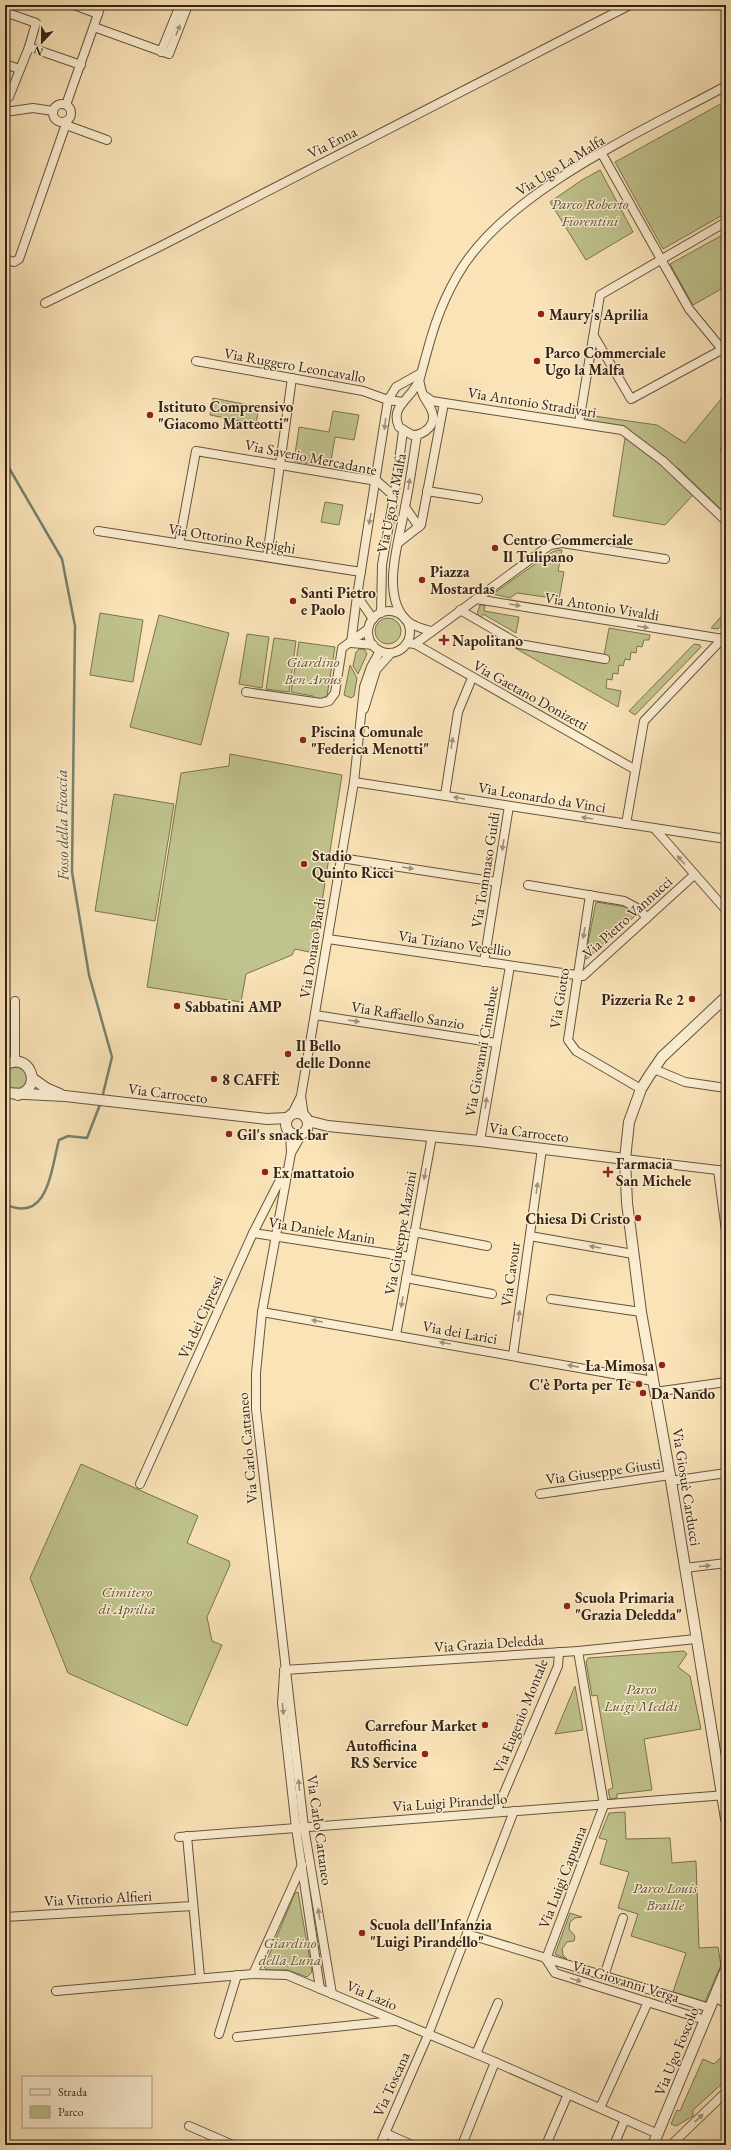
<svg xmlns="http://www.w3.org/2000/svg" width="731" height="2150" font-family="'EB Garamond',serif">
<rect width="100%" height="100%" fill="#f9e3b7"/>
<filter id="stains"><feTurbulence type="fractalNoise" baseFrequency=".005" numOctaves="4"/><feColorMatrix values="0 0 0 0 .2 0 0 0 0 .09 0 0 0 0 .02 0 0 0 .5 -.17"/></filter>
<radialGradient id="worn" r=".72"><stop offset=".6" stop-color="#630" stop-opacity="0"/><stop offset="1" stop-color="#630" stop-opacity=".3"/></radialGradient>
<g fill="#c0c38d" stroke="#7b7351">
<polygon points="726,101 726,213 663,249 615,162"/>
<polygon points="600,170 633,232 586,260 550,202 582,180"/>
<polygon points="726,233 726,293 723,288 693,305 670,264"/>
<polygon points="726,393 726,445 720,449 726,457 726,514 679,469 668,462 625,427 587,421 587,415 657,425 685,443"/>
<polygon points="213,398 259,407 256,424 210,415"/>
<polygon points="333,411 359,415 354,440 335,437 330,467 294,461 299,427 329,432"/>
<polygon points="625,438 630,440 663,466 693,495 665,525 613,516"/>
<polygon points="325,502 343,505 339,525 321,522"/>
<polygon points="558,550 562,550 558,571 564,572 559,599 517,593 510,598 493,594 552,552"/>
<polygon points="480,605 485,605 484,611 519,617 516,633 483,614 480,619 477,614"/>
<polygon points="726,611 726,621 718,629 711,628"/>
<polygon points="100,613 143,620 133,682 90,675"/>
<polygon points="159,615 229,633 201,745 130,727"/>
<circle cx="388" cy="631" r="13"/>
<polygon points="609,628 650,635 649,640 644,640 642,647 637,646 636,653 631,652 630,660 625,659 623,666 619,665 618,674 613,673 612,680 607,679 606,688 621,691 618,707 515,648 603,661"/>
<polygon points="247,634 269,637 262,688 239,684"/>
<polygon points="274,638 296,641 289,692 266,689"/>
<polygon points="299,642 335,647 327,696 318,700 313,700 313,696 291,692"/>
<polygon points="694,644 700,645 701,647 635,715 629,711"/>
<polygon points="359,649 364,649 367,654 358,674 353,666 356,652"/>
<polygon points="350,665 357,678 354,696 351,698 344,695"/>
<polygon points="230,754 342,775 314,953 295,949 292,955 246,974 241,1002 147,987 181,773 229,766"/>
<polygon points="114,794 174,804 155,921 95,911"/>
<polygon points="596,902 626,907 636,915 587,959 585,958"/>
<circle cx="16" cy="1078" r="11"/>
<polygon points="81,1464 198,1516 187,1543 229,1561 230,1565 207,1617 212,1641 222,1645 187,1726 68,1673 30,1578"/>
<polygon points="684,1651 687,1654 678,1667 690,1676 701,1729 644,1739 652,1790 617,1794 617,1798 610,1799 608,1790 613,1788 597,1695 592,1696 586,1662 588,1658"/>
<polygon points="575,1686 583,1730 555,1734"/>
<polygon points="625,1812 626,1839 670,1838 672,1863 696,1861 699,1948 718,1947 721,1965 705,2002 673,1992 686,1953 631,1936 638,1914 618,1908 629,1872 600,1864 607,1840 599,1838 609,1813"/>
<polygon points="298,1892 312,1972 307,1977 288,1970 267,1970 264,1967 295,1893"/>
<polygon points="570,1913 582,1917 575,1918 570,1922 569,1929 575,1936 574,1941 567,1942 562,1949 563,1955 567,1959 555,1954"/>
<polygon points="726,2053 726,2083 724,2082 693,2110 693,2116 676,2126 671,2124 677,2110 680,2111 703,2059 714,2064"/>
</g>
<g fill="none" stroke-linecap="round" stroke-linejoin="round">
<g stroke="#75816e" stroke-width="2.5">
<polyline points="5,461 62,559 75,626 72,872 89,975 112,1057 102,1098"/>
<path d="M5,1204C48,1225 51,1169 59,1140L68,1136L87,1138L101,1102"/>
</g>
<g stroke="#67533e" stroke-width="10">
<g id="minor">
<polyline points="5,12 36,23 29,47"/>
<polyline points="98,14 101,5"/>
<polyline points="94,27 169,54 188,5"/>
<polyline points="161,52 180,5"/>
<polyline points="5,64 19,69"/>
<polyline points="9,97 29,47 81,65"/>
<circle cx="62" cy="113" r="9"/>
<polyline points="66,105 98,14 74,5"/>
<polyline points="5,112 33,108 53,111"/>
<polyline points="66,125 107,140"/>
<polyline points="602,154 689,309 726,354"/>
<polyline points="5,259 14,262 19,259 67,121"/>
<polyline points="45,303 161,246 630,5"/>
<polyline points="594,336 631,399 723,349"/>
<polyline points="196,361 363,391 388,400 396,387 421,373"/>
<path d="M419,379C420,384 421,390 423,395C425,400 429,404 431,409C438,423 426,435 412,435L399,427C389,405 413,399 420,378C430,340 437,311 457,276C504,192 643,131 726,86"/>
<polyline points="425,396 432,401 438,402 622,430 663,461 726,521"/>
<polyline points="579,423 600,295 726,222"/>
<path d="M417,435C413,459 410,483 405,507C400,539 380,593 406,620C412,626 423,629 431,631"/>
<polyline points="427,491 478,499"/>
<polyline points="405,507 419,527"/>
<polyline points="98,531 361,572"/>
<polyline points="398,543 421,525 444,403"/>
<polyline points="179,544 196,451 377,481 394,496"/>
<polyline points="267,557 292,378"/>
<polyline points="476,599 723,639"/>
<polyline points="460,610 519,644 605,659"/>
<circle cx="389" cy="632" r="21"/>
<polyline points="381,613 382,565 396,484 403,431"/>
<polyline points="373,619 357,596 388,400 403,402"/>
<polyline points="351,643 357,596"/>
<polyline points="351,643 373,645"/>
<polyline points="407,643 415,644 550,545 562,543 665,559"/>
<polyline points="415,644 634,769"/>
<polyline points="246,692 321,703 329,701 335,693 342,648 368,629"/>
<polyline points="364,709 376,670 391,653"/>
<polyline points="354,782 726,839"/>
<polyline points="445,795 458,712 472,678"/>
<polyline points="626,824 644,721 725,636"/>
<polyline points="655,829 726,910"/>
<polyline points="341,858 497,882"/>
<polyline points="528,885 624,901 639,909 647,918"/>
<polyline points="590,895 568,1040 576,1051 641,1089"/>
<polyline points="328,939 583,976 694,875"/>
<polyline points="484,962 509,806"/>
<polyline points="315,1015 496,1043"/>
<polyline points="15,1061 15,1001"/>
<polyline points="654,1069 685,1082 726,1088"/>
<polyline points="301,1096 304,1116"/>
<polyline points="292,1114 301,1096 354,782 364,687 371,667 380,651"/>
<polyline points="290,1133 291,1153 262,1312 256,1373 256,1409 304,1827 332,1994"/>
<polyline points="480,1141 510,966"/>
<polyline points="291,1153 302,1134"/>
<polyline points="625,1159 726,1171"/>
<polyline points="718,1170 726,1231"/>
<polyline points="414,1232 487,1246"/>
<polyline points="253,1233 410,1257"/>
<polyline points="530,1236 633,1254"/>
<polyline points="406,1278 492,1294"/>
<polyline points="551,1299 641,1312"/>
<polyline points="262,1312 653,1381"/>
<polyline points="396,1335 432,1136"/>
<polyline points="513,1355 542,1149"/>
<polyline points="655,1392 726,1382"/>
<polyline points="671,1481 726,1473"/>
<polyline points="140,1484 253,1233 284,1172"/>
<polyline points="540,1494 670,1475"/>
<polyline points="685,1568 726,1563"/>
<polyline points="284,1670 578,1651 696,1639"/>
<polyline points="284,1674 282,1703 296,1828 320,1989"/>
<polyline points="496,1812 558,1666 559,1652"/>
<polyline points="187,1836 200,1977"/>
<polyline points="179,1837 726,1795"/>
<polyline points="5,1917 193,1906"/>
<polyline points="467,1934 710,2008"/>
<polyline points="546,1959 604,1805 578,1651"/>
<polyline points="546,1959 555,1973 705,2020"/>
<polyline points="253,1974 302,1865"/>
<polyline points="604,1976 623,1918"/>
<polyline points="56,1991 253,1974 287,1975 495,2062 658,2134"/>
<polyline points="715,1997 726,2004"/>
<polyline points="219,2034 237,1975"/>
<polyline points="237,2037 394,2021"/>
<polyline points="476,2054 498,2003"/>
<polyline points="600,2108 648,2002"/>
<polyline points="189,2126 233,2145"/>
<polyline points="385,2133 412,2145"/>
<polyline points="380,2145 428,2035 514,1811"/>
<polyline points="462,2145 495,2062"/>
<polyline points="546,2145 568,2094"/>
<polyline points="614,2145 625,2119"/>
<polyline points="671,2145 726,2092"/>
</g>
</g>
<g stroke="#67533e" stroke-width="12">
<g id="tertiary">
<polyline points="726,997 662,1057 649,1076 641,1089 629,1122 625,1159 627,1203 641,1312 671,1481 726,1819"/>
<path d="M5,1065C28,1050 45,1087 18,1095"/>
<polyline points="32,1078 46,1088 60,1094"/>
<polyline points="5,1093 65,1096 267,1119 287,1118"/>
<circle cx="297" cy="1124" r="11"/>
<polyline points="308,1121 328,1126 480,1141 625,1159"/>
<polyline points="653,2145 726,1969"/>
</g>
</g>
<use href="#minor" stroke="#fbedd0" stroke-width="8"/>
<use href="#tertiary" stroke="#fbedd0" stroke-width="10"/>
</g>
<defs><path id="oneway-solid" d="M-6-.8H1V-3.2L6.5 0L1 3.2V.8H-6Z"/></defs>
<g fill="#a2927c">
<use href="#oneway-solid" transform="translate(178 30) rotate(-69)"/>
<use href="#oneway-solid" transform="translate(385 424) rotate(97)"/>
<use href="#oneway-solid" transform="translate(409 484) rotate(-81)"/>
<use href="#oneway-solid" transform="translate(370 519) rotate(100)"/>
<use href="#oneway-solid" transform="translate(515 605) rotate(9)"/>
<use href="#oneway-solid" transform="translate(643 627) rotate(9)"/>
<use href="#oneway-solid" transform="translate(452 743) rotate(-81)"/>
<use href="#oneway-solid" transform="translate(459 798) rotate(-170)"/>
<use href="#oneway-solid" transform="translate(587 818) rotate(-171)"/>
<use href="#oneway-solid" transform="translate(503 845) rotate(99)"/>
<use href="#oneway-solid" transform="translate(681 860) rotate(-131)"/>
<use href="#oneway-solid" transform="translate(408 868) rotate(9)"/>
<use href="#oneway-solid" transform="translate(584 933) rotate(99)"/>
<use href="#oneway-solid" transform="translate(354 1021) rotate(9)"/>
<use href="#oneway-solid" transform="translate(486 1103) rotate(-81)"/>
<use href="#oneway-solid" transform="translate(425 1174) rotate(100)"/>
<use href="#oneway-solid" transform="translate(537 1188) rotate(-82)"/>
<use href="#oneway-solid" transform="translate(595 1247) rotate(-170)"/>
<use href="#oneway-solid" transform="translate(402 1302) rotate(100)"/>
<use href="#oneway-solid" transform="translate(519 1316) rotate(-82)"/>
<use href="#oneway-solid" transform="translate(317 1321) rotate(-170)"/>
<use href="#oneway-solid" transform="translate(445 1343) rotate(-170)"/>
<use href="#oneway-solid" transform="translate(573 1366) rotate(-169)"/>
<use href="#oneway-solid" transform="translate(705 1566) rotate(-6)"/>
<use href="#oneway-solid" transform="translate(283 1709) rotate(84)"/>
<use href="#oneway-solid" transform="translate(299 1785) rotate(-96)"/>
<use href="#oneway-solid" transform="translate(319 1914) rotate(-100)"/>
<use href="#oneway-solid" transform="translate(576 1980) rotate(17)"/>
<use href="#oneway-solid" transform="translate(699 2118) rotate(-44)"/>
</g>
<g fill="#8f2418" stroke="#fbedd0" stroke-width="1.5">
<circle cx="541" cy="314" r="4"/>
<circle cx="537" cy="361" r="4"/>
<circle cx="150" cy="415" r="4"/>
<circle cx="495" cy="548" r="4"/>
<circle cx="422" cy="580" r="4"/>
<circle cx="293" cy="601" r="4"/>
<path d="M442 634h4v4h4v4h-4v4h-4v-4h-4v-4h4z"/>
<circle cx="303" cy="740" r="4"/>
<circle cx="304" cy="864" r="4"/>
<circle cx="692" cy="999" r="4"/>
<circle cx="177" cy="1006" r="4"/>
<circle cx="288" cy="1054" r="4"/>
<circle cx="214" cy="1079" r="4"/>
<circle cx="229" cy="1134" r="4"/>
<circle cx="265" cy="1172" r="4"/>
<path d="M606 1166h4v4h4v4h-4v4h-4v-4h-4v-4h4z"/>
<circle cx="638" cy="1218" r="4"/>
<circle cx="662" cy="1365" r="4"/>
<circle cx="639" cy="1384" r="4"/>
<circle cx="643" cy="1393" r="4"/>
<circle cx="567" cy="1606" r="4"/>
<circle cx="485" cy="1725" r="4"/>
<circle cx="425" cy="1754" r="4"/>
<circle cx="362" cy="1933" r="4"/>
</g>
<g text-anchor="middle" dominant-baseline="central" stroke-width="3" stroke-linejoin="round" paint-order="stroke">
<g font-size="15" fill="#362315" stroke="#fbedd0">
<text transform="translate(332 142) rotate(-27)">Via Enna</text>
<text transform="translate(560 165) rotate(-32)">Via Ugo La Malfa</text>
<text transform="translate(295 365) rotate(10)">Via Ruggero Leoncavallo</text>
<text transform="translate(532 402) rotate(9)">Via Antonio Stradivari</text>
<text transform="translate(311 457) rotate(11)">Via Saverio Mercadante</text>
<text transform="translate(391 503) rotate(-79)">Via Ugo La Malfa</text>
<text transform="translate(232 538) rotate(9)">Via Ottorino Respighi</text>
<text transform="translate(602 606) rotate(9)">Via Antonio Vivaldi</text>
<text transform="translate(531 695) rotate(29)">Via Gaetano Donizetti</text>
<text transform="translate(542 797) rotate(9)">Via Leonardo da Vinci</text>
<text transform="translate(485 870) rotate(-81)">Via Tommaso Guidi</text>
<text transform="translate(627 917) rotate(-42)">Via Pietro Vannucci</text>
<text transform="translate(455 943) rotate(8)">Via Tiziano Vecellio</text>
<text transform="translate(312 948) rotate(-81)">Via Donato Bardi</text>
<text transform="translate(559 998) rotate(-81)">Via Giotto</text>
<text transform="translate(408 1015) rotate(9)">Via Raffaello Sanzio</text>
<text transform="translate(481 1051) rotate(-80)">Via Giovanni Cimabue</text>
<text transform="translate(168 1093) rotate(7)">Via Carroceto</text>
<text transform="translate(529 1132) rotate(7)">Via Carroceto</text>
<text transform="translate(322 1230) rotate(9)">Via Daniele Manin</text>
<text transform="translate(400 1233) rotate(-80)">Via Giuseppe Mazzini</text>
<text transform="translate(510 1274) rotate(-82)">Via Cavour</text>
<text transform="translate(200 1317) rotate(-66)">Via dei Cipressi</text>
<text transform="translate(460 1332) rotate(10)">Via dei Larici</text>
<text transform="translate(247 1448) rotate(-95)">Via Carlo Cattaneo</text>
<text transform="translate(603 1471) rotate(-8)">Via Giuseppe Giusti</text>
<text transform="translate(687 1487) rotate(81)">Via Giosuè Carducci</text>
<text transform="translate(489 1643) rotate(-4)">Via Grazia Deledda</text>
<text transform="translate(520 1716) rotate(-68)">Via Eugenio Montale</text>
<text transform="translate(450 1802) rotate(-4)">Via Luigi Pirandello</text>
<text transform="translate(320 1830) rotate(82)">Via Carlo Cattaneo</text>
<text transform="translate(562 1877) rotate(-69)">Via Luigi Capuana</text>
<text transform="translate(98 1898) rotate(-3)">Via Vittorio Alfieri</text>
<text transform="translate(626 1981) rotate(17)">Via Giovanni Verga</text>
<text transform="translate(372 1995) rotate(23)">Via Lazio</text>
<text transform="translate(676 2051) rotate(-68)">Via Ugo Foscolo</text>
<text transform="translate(391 2084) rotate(-66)">Via Toscana</text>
</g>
<g font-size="15" font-style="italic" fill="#5f5339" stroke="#fbedd0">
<text x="590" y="203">Parco Roberto<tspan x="590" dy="17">Fiorentini</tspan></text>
<text x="313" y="661">Giardino<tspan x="313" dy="17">Ben Arous</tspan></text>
<text x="127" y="1591">Cimitero<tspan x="127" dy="17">di Aprilia</tspan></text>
<text x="641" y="1688">Parco<tspan x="641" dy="17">Luigi Meddi</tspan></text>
<text x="665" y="1887">Parco Louis<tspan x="665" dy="17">Braille</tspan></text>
<text x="290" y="1942">Giardino<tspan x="290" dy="17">della Luna</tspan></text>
</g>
<g font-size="15" font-weight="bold" fill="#362315" stroke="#fbedd0" text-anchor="start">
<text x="549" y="314">Maury's Aprilia</text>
<text x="545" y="352">Parco Commerciale<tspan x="545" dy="17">Ugo la Malfa</tspan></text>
<text x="158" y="406">Istituto Comprensivo<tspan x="158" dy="17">"Giacomo Matteotti"</tspan></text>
<text x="503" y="539">Centro Commerciale<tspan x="503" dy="17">Il Tulipano</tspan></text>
<text x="430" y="571">Piazza<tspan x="430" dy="17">Mostardas</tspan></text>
<text x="301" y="592">Santi Pietro<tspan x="301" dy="17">e Paolo</tspan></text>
<text x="452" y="640">Napolitano</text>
<text x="311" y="731">Piscina Comunale<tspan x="311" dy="17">"Federica Menotti"</tspan></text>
<text x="312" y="855">Stadio<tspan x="312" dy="17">Quinto Ricci</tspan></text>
<text x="684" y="999" text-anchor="end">Pizzeria Re 2</text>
<text x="185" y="1006">Sabbatini AMP</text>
<text x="296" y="1045">Il Bello<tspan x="296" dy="17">delle Donne</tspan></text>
<text x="222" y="1079">8 CAFFÈ</text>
<text x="237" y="1134">Gil's snack bar</text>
<text x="616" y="1163">Farmacia<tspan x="616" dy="17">San Michele</tspan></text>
<text x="273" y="1172">Ex mattatoio</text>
<text x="630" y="1218" text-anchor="end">Chiesa Di Cristo</text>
<text x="654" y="1365" text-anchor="end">La Mimosa</text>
<text x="631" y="1384" text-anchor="end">C'è Porta per Te</text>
<text x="651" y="1393">Da Nando</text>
<text x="575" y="1597">Scuola Primaria<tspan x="575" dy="17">"Grazia Deledda"</tspan></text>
<text x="477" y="1725" text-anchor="end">Carrefour Market</text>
<text x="417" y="1745" text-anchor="end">Autofficina<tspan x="417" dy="17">RS Service</tspan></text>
<text x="370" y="1924">Scuola dell'Infanzia<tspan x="370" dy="17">"Luigi Pirandello"</tspan></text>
</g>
<g font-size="16" font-style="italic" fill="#565241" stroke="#fbedd0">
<text transform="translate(62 825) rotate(-91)">Fosso della Ficoccia</text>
</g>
</g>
<rect width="731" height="2150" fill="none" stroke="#f9e3b7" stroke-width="20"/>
<rect x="6" y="6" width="719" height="2138" fill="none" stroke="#362315" stroke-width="2"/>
<rect x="10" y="10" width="711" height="2130" fill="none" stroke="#362315"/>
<rect x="22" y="2076" width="130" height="52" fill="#fbedd0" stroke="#ac9c85"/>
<rect x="30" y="2089" width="20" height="6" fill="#fbedd0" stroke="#ac9c85"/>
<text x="58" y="2096" font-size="12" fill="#362315">Strada</text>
<rect x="30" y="2106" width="20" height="12" fill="#c0c38d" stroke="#ac9c85"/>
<text x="58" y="2116" font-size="12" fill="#362315">Parco</text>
<g transform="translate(42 42) rotate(202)" stroke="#fbedd0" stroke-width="3" paint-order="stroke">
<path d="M0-3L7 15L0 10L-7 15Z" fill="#362315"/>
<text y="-6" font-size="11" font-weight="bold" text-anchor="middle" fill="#362315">N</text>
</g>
<rect width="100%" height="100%" filter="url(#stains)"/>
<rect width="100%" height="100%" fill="url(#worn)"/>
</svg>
